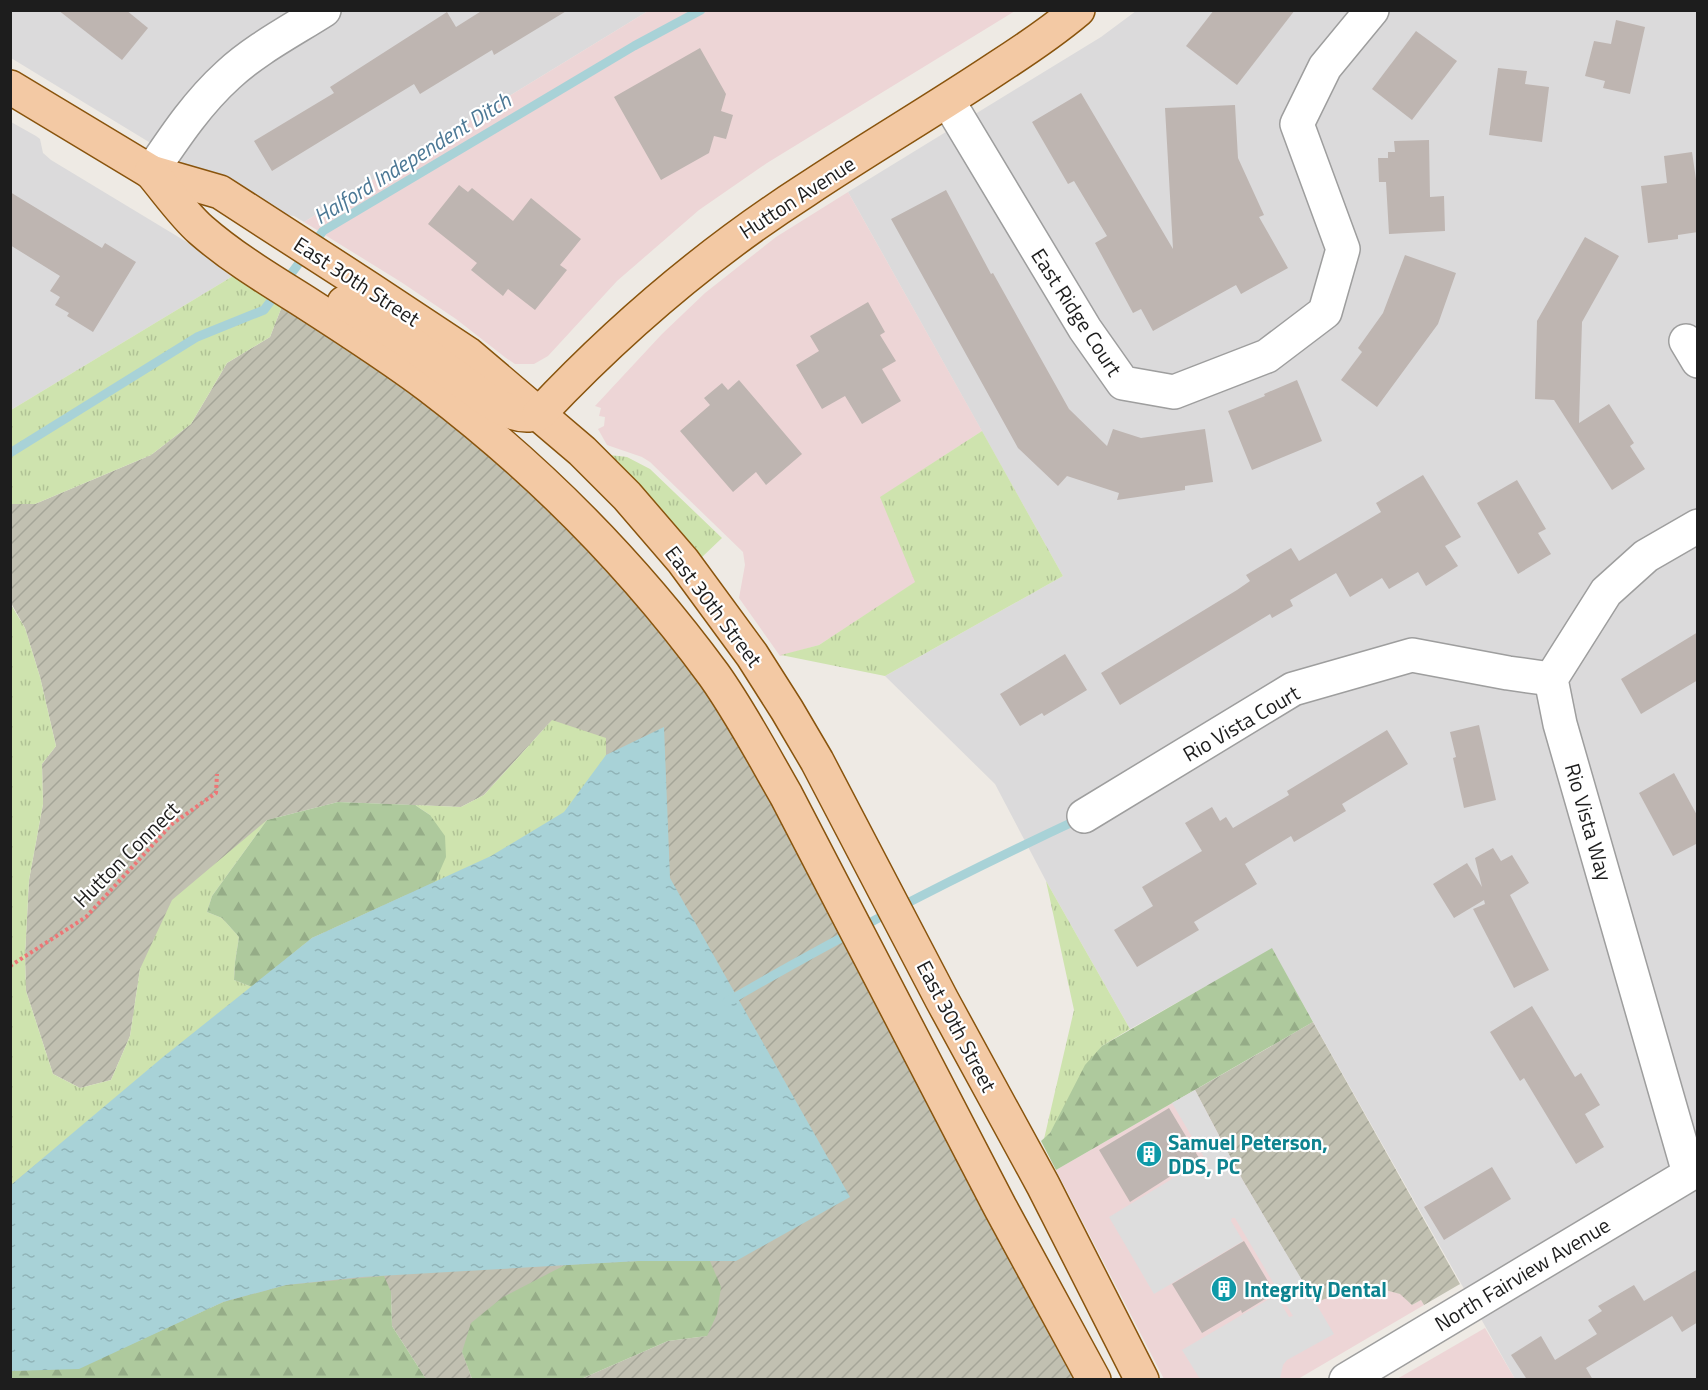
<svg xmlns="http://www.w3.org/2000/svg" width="1708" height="1390" font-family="'Titillium Web',sans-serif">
<defs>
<pattern id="construction-furrows" width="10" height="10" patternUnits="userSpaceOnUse" patternTransform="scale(1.5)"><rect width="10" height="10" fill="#c1c0b1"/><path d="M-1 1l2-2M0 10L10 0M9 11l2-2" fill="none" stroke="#a5a598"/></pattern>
<pattern id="grass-tufts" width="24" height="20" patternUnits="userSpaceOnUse" patternTransform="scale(1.5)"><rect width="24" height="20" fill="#cee3ae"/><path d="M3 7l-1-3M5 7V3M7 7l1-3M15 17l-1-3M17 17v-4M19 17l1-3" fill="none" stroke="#b0c295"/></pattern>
<pattern id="forest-firs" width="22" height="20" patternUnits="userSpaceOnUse" patternTransform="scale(1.5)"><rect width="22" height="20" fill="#aec99d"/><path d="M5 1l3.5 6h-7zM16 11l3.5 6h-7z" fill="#95ac87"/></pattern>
<pattern id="water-ripples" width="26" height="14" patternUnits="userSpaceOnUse" patternTransform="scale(1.5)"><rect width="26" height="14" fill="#a8d2d7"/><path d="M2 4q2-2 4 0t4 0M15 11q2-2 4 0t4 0" fill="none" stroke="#90b4b8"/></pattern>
</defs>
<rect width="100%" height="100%" fill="#eeeae4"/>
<g fill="#dbdadb">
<polygon points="10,11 648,11 304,222 294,216 264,212 11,58"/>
<polygon points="1136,11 1697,11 1697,1379 1515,1379 1272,949 1130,1029 1046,881 995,784 885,676 1063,576 848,192 1101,37"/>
<polygon points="11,122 36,136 40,139 43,153 51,160 238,273 11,410"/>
</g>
<g fill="#edd5d6">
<polygon points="648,11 1015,11 767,163 699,210 617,281 548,356 534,364 515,364 506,358 456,319 401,282 304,222"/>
<polygon points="848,192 982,431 881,497 916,582 819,645 780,656 739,598 745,565 743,552 650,462 642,457 607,445 598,429 604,426 605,417 599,416 601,408 595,406 662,334 705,293 776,237"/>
<polygon points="1195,1090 1315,1302 1353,1287 1378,1288 1401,1294 1412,1305 1421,1300 1424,1305 1298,1379 1164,1379 1056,1170"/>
<polygon points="1485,1328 1515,1379 1397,1379"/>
</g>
<g fill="url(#construction-furrows)">
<polygon points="284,301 415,387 588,540 721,705 1081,1379 581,1379 668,1341 707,1336 462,1351 472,1379 426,1379 392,1326 391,1292 223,1302 79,1369 11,1371 10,1185 205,1024 312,938 406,895 552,720 484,795 461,807 338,802 267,820 140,969 130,1036 111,1080 80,1088 53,1074 26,991 25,956 29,880 43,804 42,764 56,746 40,677 25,628 11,603 11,504 35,504 151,455 191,424 227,363 270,337"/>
<polygon points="1313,1022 1460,1284 1424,1305 1421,1300 1412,1305 1400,1294 1378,1288 1353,1287 1315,1303 1242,1179 1195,1090"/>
</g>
<g fill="url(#grass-tufts)">
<polygon points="238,273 284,301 270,337 227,363 191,424 151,455 35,504 11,504 11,410"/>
<polygon points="982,431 1063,576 885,676 781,655 819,645 915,582 880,497"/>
<polygon points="610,455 627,457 650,469 722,538 701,558 674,525"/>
<polygon points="10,603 25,628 40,677 56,746 42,764 43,804 29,880 25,956 26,991 53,1074 80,1088 111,1080 130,1036 140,969 172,900 267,820 212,896 207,912 222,918 239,937 235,962 234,980 252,987 11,1185"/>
<polygon points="552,720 606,738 606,755 572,841 495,906 435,882 430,815 415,805 461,807 484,795"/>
<polygon points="1046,881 1130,1029 1102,1046 1050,1133 1044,1139 1074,1010"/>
</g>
<g fill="url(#forest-firs)">
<polygon points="338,802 415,805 430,815 445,836 446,857 435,882 312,938 252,987 234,980 235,962 239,937 222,918 207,912 212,896 267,820"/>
<polygon points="1272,948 1313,1022 1056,1170 1041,1141 1050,1133 1085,1065 1102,1046"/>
<polygon points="638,1261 710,1261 721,1287 717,1314 707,1336 668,1341 581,1379 472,1379 462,1352 471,1323 503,1297 565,1265"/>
<polygon points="384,1276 391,1292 392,1326 426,1379 11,1380 10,1371 79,1368 223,1302 286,1285"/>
</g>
<polygon fill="#ddd" points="1195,1090 1242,1179 1334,1334 1287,1360 1283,1365 1280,1379 1200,1379 1182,1350 1276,1295 1289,1317 1293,1316 1235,1218 1232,1218 1231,1221 1243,1241 1154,1294 1109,1217 1205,1159 1172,1103"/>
<polygon fill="url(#water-ripples)" points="664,727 670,878 850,1197 736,1261 638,1261 362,1277 286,1285 223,1302 79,1369 11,1371 11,1185 163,1057 312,938 491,856 564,812 606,755"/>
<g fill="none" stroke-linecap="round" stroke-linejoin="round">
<g stroke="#a8d2d7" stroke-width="9">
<polyline points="10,453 197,337 264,310 323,231 634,46 701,10"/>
<path d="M727,1002C841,935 959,875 1079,819"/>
</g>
</g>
<g fill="#beb5b1">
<polygon points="58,10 126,10 148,28 122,60"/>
<polygon points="483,10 568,10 494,55 492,50 420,94 414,84 272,171 254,141 334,93 330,87 447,12 456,27"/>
<polygon points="1214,10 1295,10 1237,85 1186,46"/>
<polygon points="1616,20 1645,27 1630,94 1603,88 1605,81 1585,76 1594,41 1611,44"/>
<polygon points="1416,31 1457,61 1412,120 1372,89"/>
<polygon points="700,48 726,94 721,111 733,115 726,139 714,136 709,153 661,180 614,97"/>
<polygon points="1498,68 1527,71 1525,84 1549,87 1542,142 1489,135"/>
<polygon points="1081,93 1173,249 1165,108 1235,105 1238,158 1264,215 1259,217 1288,268 1241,294 1236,285 1153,331 1141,309 1133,313 1095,243 1107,236 1074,181 1068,184 1032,122"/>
<polygon points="1429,140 1430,197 1444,196 1445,231 1389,234 1386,182 1379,182 1378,158 1388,158 1388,152 1395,152 1394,141"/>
<polygon points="1692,152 1698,193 1698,232 1678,235 1678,239 1648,243 1641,186 1667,183 1664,156"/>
<polygon points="459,185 468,192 472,188 513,221 531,198 581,239 560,265 567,270 535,310 508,289 503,296 471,270 477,263 428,224"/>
<polygon points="946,190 991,274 993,273 1069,409 1107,446 1113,429 1141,438 1205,429 1213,482 1185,486 1185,490 1117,500 1119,493 1067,476 1058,486 1018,448 891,219"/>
<polygon points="10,192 102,248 105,243 136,262 93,332 67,316 69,313 55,305 60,297 50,291 60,276 10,245"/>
<polygon points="1585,237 1619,256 1582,322 1579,423 1609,404 1634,443 1630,446 1645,469 1612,490 1554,400 1535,399 1537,321"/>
<polygon points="1405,255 1456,273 1438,324 1377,407 1341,380 1362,352 1358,348 1383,313"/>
<polygon points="868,302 885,332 880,335 896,361 882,369 901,401 862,424 845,396 822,409 796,365 819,351 810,336"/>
<polygon points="739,380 802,454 766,485 756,472 733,492 680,431 710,405 704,398 722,383 728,390"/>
<polygon points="1297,380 1322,441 1252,470 1228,411 1265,396 1264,394"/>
<polygon points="1423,475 1461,537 1445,546 1458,566 1426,586 1418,572 1389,589 1382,578 1350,597 1336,573 1290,600 1293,606 1272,618 1270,614 1120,705 1101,673 1237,590 1250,581 1246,575 1291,548 1299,561 1381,512 1376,503"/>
<polygon points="1517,480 1546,529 1538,533 1551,554 1518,574 1477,503"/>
<polygon points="1698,632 1698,680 1641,714 1621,679"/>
<polygon points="1065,654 1087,690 1044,716 1042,713 1020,726 1000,694"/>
<polygon points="1479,725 1496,800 1464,808 1453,758 1456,757 1450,732"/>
<polygon points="1387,730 1408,764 1342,804 1346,811 1294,842 1291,836 1245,864 1257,884 1194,922 1199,930 1137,967 1114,930 1153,906 1142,887 1202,851 1185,823 1212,807 1220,821 1226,817 1233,828 1289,795 1287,791"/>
<polygon points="1674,773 1698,817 1698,843 1673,856 1639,793"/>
<polygon points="1493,848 1501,861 1512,855 1529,883 1510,895 1549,970 1514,988 1473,909 1485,904 1484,900 1454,918 1433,884 1467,863 1482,887 1475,858"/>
<polygon points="1532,1006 1575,1077 1581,1073 1600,1105 1585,1114 1604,1147 1576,1164 1524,1078 1520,1081 1490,1032"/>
<polygon points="1169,1108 1199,1158 1130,1202 1099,1150"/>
<polygon points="1492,1167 1511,1199 1444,1240 1424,1207"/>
<polygon points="1244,1241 1275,1293 1242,1313 1241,1310 1202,1333 1172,1284"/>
<polygon points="1698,1269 1698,1322 1682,1332 1672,1316 1586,1368 1593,1380 1524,1380 1526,1378 1511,1355 1541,1336 1555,1360 1597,1334 1588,1320 1602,1311 1598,1306 1634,1285 1644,1301"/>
</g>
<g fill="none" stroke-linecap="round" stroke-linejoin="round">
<g stroke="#9e9e9e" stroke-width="36">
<g id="minor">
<polyline points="948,101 1085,329 1123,383 1174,392 1267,356 1325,312 1343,249 1297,124 1325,67 1372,10"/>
<path d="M151,172C174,138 197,103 228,75C256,49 291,31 324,10"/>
<polyline points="1686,341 1698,361"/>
<polyline points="1084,816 1293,689 1412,655 1508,673 1551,679"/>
<polyline points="1689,1173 1560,724 1551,679 1606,592 1646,556 1698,526"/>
<polyline points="1346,1380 1698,1169"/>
</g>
</g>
<g stroke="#89540d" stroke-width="36">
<g id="major">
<polyline points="10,87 151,172 220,192 370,289 468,354 582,451 627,496 683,561 752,655 787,710 817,761 942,1000 1043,1185 1142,1380"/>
<path d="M151,172C167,191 183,214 201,230C233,258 270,280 305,302C347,329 389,356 429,386C537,468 634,566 714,675C741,713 763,755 786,795L1000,1207L1094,1380"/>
<path d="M344,303L405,339L489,401C501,408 515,416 529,415"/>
<path d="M539,414C619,329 708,253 806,190C869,148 934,110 997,68C1025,50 1052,32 1078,10"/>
</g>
</g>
<polyline stroke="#ed7676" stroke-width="4" stroke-dasharray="3 3" stroke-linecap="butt" points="10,966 86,917 172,824 216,793 217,774"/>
<use href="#minor" stroke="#fff" stroke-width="33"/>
<use href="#major" stroke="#f3c9a4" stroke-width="33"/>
</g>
<defs>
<g id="building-disc" transform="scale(1.35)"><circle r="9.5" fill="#0f9aa8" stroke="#fff"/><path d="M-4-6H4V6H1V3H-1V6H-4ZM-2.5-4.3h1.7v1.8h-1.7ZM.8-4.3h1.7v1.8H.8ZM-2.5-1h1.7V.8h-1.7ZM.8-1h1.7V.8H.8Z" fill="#fff"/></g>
</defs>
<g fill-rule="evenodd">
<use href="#building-disc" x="1149" y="1154"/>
<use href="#building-disc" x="1224" y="1289"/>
</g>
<g text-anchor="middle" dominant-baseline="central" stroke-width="4.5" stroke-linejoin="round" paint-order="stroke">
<g font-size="21" fill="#1d1d1d" stroke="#fff">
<text transform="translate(797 197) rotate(-33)">Hutton Avenue</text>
<text transform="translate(357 281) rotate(33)">East 30th Street</text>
<text transform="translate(1077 312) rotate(57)">East Ridge Court</text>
<text transform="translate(714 606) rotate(53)">East 30th Street</text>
<text transform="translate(1241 723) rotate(-30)">Rio Vista Court</text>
<text transform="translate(1589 822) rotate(74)">Rio Vista Way</text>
<text transform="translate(126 854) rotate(-45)">Hutton Connect</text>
<text transform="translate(957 1026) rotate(62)">East 30th Street</text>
<text transform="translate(1522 1274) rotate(-31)">North Fairview Avenue</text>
</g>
<g font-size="21" font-weight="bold" fill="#0d838f" stroke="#fff" text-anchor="start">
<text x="1168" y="1142">Samuel Peterson,<tspan x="1168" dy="24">DDS, PC</tspan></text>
<text x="1244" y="1289">Integrity Dental</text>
</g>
<g font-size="22" font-style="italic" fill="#4c7895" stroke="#fff">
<text transform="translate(412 158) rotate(-32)">Halford Independent Ditch</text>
</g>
</g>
<rect width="1708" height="1390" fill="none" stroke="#1d1d1d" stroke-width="24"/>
</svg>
